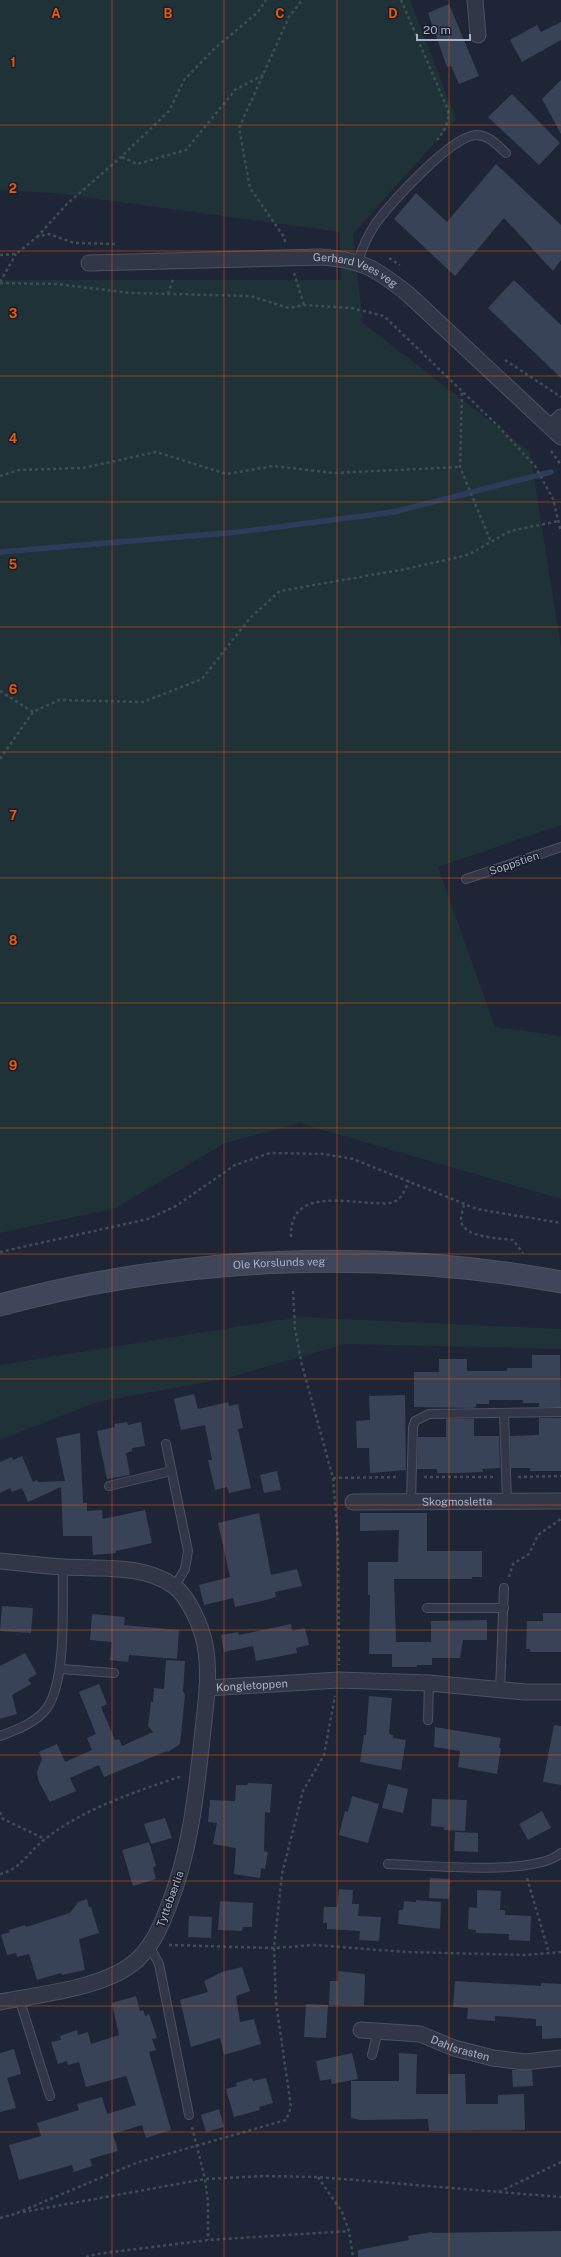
<svg xmlns="http://www.w3.org/2000/svg" width="561" height="2257" font-family="'Public Sans',sans-serif">
<rect width="100%" height="100%" fill="#1e2536"/>
<g fill="#1f3237">
<polygon points="0,0 410,0 456,119 353,234 363,323 530,452 561,647 561,825 438,867 495,1027 561,1036 561,1199 299,1123 225,1143 116,1208 0,1233 0,280 341,280 340,232 53,193 0,190"/>
<polygon points="298,1317 561,1329 561,1349 345,1344 224,1379 97,1402 0,1440 0,1365"/>
</g>
<g fill="none" stroke-linecap="round" stroke-linejoin="round">
<polyline stroke="#2e3c5c" stroke-width="5.5" points="0,552 238,532 394,512 551,472"/>
</g>
<g fill="#394357">
<polygon points="449,4 479,76 459,84 451,66 447,67 428,13"/>
<polygon points="561,22 561,40 522,62 510,40 537,25 541,32"/>
<polygon points="561,80 561,134 542,99"/>
<polygon points="512,94 560,143 539,165 488,117"/>
<polygon points="496,164 561,225 561,260 553,271 504,218 455,276 394,219 416,193 447,222"/>
<polygon points="514,280 561,325 561,378 488,308"/>
<polygon points="532,1355 560,1355 561,1407 539,1407 539,1403 523,1403 523,1400 489,1400 489,1404 476,1404 476,1407 473,1408 414,1407 414,1372 439,1372 439,1359 467,1359 467,1371 507,1371 507,1368 532,1368"/>
<polygon points="194,1394 198,1409 228,1402 229,1406 238,1404 243,1428 238,1429 251,1488 229,1493 227,1487 215,1490 208,1460 212,1460 205,1425 181,1430 174,1399"/>
<polygon points="405,1395 406,1470 370,1473 369,1448 357,1448 356,1421 370,1420 369,1396"/>
<polygon points="539,1418 561,1418 561,1471 530,1471 530,1468 511,1468 510,1436 539,1435"/>
<polygon points="446,1419 474,1419 474,1436 499,1436 500,1468 482,1469 483,1472 457,1473 437,1473 437,1469 417,1469 418,1437 446,1437"/>
<polygon points="127,1422 128,1425 141,1422 145,1446 132,1448 132,1451 126,1453 130,1475 107,1479 97,1431 115,1427 114,1424"/>
<polygon points="80,1433 83,1503 87,1503 87,1511 102,1510 103,1519 145,1510 152,1543 116,1551 116,1553 93,1555 92,1536 63,1536 61,1487 28,1502 22,1488 12,1492 10,1488 0,1493 0,1462 12,1457 13,1460 22,1456 33,1482 37,1480 38,1482 65,1481 56,1438"/>
<polygon points="277,1471 281,1490 264,1493 260,1475"/>
<polygon points="259,1513 271,1575 297,1569 302,1586 275,1592 276,1597 266,1600 235,1607 233,1598 204,1605 199,1585 230,1577 218,1523"/>
<polygon points="360,1513 427,1513 427,1551 482,1551 482,1577 472,1577 472,1579 394,1579 396,1642 431,1642 431,1621 487,1620 487,1640 463,1640 460,1658 432,1658 432,1665 417,1665 417,1667 392,1667 392,1654 369,1654 370,1595 368,1595 368,1562 398,1562 399,1530 360,1531"/>
<polygon points="2,1606 33,1608 31,1633 0,1631"/>
<polygon points="543,1613 561,1613 561,1652 530,1652 530,1649 526,1649 527,1621 543,1621"/>
<polygon points="92,1614 125,1617 124,1625 179,1630 177,1659 129,1655 128,1662 110,1660 112,1642 90,1640"/>
<polygon points="291,1624 292,1631 305,1628 309,1645 296,1648 297,1653 256,1661 253,1646 224,1652 221,1635 238,1632 239,1635"/>
<polygon points="25,1653 37,1674 28,1679 31,1684 12,1695 17,1714 0,1719 0,1666"/>
<polygon points="166,1660 185,1661 183,1691 185,1695 180,1744 168,1752 167,1751 104,1777 99,1765 70,1778 76,1791 50,1802 39,1782 37,1772 42,1759 39,1752 57,1744 65,1762 92,1750 87,1738 96,1734 79,1692 99,1684 107,1704 101,1707 115,1740 119,1739 122,1746 153,1732 148,1726 151,1702 153,1702 154,1688 164,1689"/>
<polygon points="369,1696 392,1698 389,1734 393,1735 393,1738 406,1740 401,1770 360,1762 364,1735 366,1735"/>
<polygon points="554,1725 561,1726 561,1785 543,1782"/>
<polygon points="435,1727 501,1738 499,1748 501,1748 497,1774 458,1767 460,1751 434,1747"/>
<polygon points="248,1783 272,1784 270,1813 265,1812 264,1851 268,1852 265,1869 261,1868 260,1878 234,1874 236,1848 213,1844 217,1823 208,1822 210,1800 235,1801 236,1785 247,1785"/>
<polygon points="388,1784 408,1789 403,1813 382,1808"/>
<polygon points="352,1796 379,1804 368,1843 339,1835 345,1811 348,1812"/>
<polygon points="432,1799 467,1800 465,1831 444,1830 444,1827 431,1826"/>
<polygon points="542,1811 551,1828 528,1840 519,1824"/>
<polygon points="165,1818 172,1838 151,1844 144,1824"/>
<polygon points="455,1832 478,1833 478,1852 454,1851"/>
<polygon points="149,1842 156,1866 153,1868 156,1879 133,1886 122,1850"/>
<polygon points="430,1878 450,1879 449,1899 429,1898"/>
<polygon points="339,1889 353,1890 352,1904 359,1904 358,1916 381,1917 379,1941 359,1940 360,1931 327,1929 327,1923 323,1923 324,1907 337,1907"/>
<polygon points="477,1890 501,1891 500,1910 505,1910 505,1915 531,1916 530,1941 509,1940 509,1934 476,1933 476,1930 468,1929 469,1907 477,1908"/>
<polygon points="87,1899 89,1907 91,1907 99,1933 79,1939 85,1970 62,1975 61,1973 37,1980 29,1954 17,1957 16,1953 7,1955 1,1935 10,1932 9,1930 25,1925 26,1927 70,1913 78,1902"/>
<polygon points="416,1900 441,1902 440,1929 398,1924 399,1910 403,1910 404,1901 416,1902"/>
<polygon points="220,1901 253,1903 252,1927 243,1927 242,1931 218,1930"/>
<polygon points="189,1916 212,1917 211,1938 188,1937"/>
<polygon points="242,1967 250,1991 236,1996 240,2022 254,2019 261,2044 224,2055 220,2038 191,2047 180,2000 208,1992 204,1981 222,1972"/>
<polygon points="338,1971 365,1974 364,2006 329,2005 330,1981 338,1981"/>
<polygon points="455,1981 541,1986 541,1983 561,1984 561,2038 542,2039 542,2026 536,2026 536,2019 495,2016 495,2021 467,2019 468,2008 453,2007"/>
<polygon points="136,1996 140,2011 143,2010 145,2016 149,2014 157,2038 152,2039 156,2050 149,2052 171,2130 146,2138 142,2125 113,2134 118,2151 90,2159 92,2166 74,2172 72,2165 19,2180 9,2145 41,2136 37,2123 79,2110 77,2104 102,2097 107,2114 136,2105 126,2076 86,2087 79,2062 68,2065 67,2061 58,2064 51,2042 61,2040 60,2036 77,2030 78,2035 88,2032 91,2044 119,2035 112,2003"/>
<polygon points="306,2004 328,2005 326,2038 304,2037"/>
<polygon points="14,2049 21,2074 7,2078 16,2108 0,2112 0,2053"/>
<polygon points="352,2053 358,2079 332,2084 331,2079 320,2081 316,2061"/>
<polygon points="399,2053 417,2054 416,2094 448,2094 448,2074 465,2074 466,2104 498,2104 498,2095 524,2094 525,2130 429,2131 428,2119 360,2120 351,2118 351,2081 399,2081"/>
<polygon points="512,2070 532,2070 533,2086 513,2087"/>
<polygon points="252,2078 253,2081 266,2078 273,2103 259,2107 260,2110 234,2117 226,2089 237,2086 236,2083"/>
<polygon points="219,2109 224,2127 206,2132 201,2115"/>
<polygon points="561,2231 561,2257 358,2257 358,2250 409,2240 408,2236 432,2232 432,2233"/>
</g>
<g fill="none" stroke-linecap="round" stroke-linejoin="round">
<g stroke="#4c5262" stroke-width="10">
<g id="lane">
<path d="M358,262C362,248 368,235 376,223C391,203 451,136 476,135C489,135 497,145 506,153"/>
<polyline points="466,879 561,847"/>
<polyline points="504,1413 507,1501"/>
<polyline points="166,1444 188,1551 185,1569 175,1586"/>
<polyline points="109,1486 171,1471"/>
<polyline points="411,1501 413,1427 415,1421 429,1414 561,1412"/>
<polyline points="427,1608 504,1608"/>
<polyline points="61,1669 114,1673"/>
<polyline points="500,1690 504,1588"/>
<polyline points="428,1720 429,1683"/>
<path d="M0,1736C16,1730 36,1723 47,1708C67,1679 62,1604 63,1567"/>
<path d="M388,1864C427,1865 534,1877 561,1853"/>
<polyline points="150,1947 159,1964 189,2115"/>
<polyline points="19,1998 50,2096"/>
<polyline points="372,2055 378,2031"/>
</g>
</g>
<g stroke="#4c5262" stroke-width="17">
<g id="street">
<polyline points="475,0 478,35"/>
<path id="s1" d="M89,263L321,257C363,260 375,268 408,294L561,437"/>
<polyline points="551,427 561,417"/>
<path id="s2" d="M353,1502L561,1501"/>
<path d="M0,1561C22,1563 43,1566 65,1567C100,1569 143,1564 174,1586C189,1597 202,1628 205,1645C211,1676 205,1709 202,1739C196,1796 190,1851 169,1905C161,1926 153,1945 137,1960C107,1988 40,1994 0,2002"/>
<path id="s3" d="M207,1688L339,1680L429,1683L525,1692H561"/>
<path id="s4" d="M361,2030L420,2034L454,2048L493,2058L525,2062L561,2058"/>
</g>
</g>
<g stroke="#4c5262" stroke-width="23">
<g id="secondary">
<path id="s5" d="M0,1305C180,1256 377,1248 561,1282"/>
</g>
</g>
<g stroke="#3d4f55" stroke-width="2.5" stroke-dasharray="3 3" stroke-linecap="butt">
<path d="M401,0L448,110C449,123 445,130 437,140"/>
<polyline points="122,157 137,164 186,150 235,90 263,75"/>
<polyline points="37,237 67,204 121,157 169,111 184,80 214,49 258,12 266,0"/>
<polyline points="285,242 284,237 250,188 239,128 289,17 302,0"/>
<polyline points="0,255 16,254 37,237 49,234 74,243 118,244"/>
<polyline points="389,258 400,265"/>
<polyline points="294,273 304,305"/>
<polyline points="0,282 16,254"/>
<polyline points="0,283 56,284 131,293 250,296 289,308 304,305 351,308 384,316 497,425 535,466 553,499 561,532"/>
<polyline points="168,294 174,277"/>
<polyline points="505,360 561,397"/>
<polyline points="462,393 460,467 491,542"/>
<polyline points="551,451 561,465"/>
<polyline points="0,476 19,470 83,468 156,452 227,474 273,466 333,473 460,467"/>
<polyline points="0,691 33,712"/>
<polyline points="0,759 33,712 59,700 143,702 202,679 250,618 280,591 406,569 468,555 510,531 559,521"/>
<path d="M464,1205C463,1209 461,1215 461,1220C462,1238 500,1238 513,1240L523,1253"/>
<path d="M291,1237C289,1189 342,1202 373,1203C381,1203 391,1205 397,1200C403,1196 406,1187 409,1181"/>
<polyline points="0,1252 148,1219 176,1206 235,1165 270,1153 324,1154 353,1159 477,1209 561,1223"/>
<polyline points="293,1291 295,1329 302,1365 333,1478 338,1542 339,1665"/>
<polyline points="424,1477 495,1477"/>
<polyline points="518,1477 561,1476"/>
<polyline points="333,1478 399,1477"/>
<polyline points="509,1577 513,1564 529,1554 538,1535 561,1519"/>
<polyline points="0,1812 3,1819 45,1839"/>
<path d="M0,1874C21,1869 29,1851 45,1839C85,1808 135,1792 182,1776"/>
<polyline points="527,1878 549,1953"/>
<polyline points="169,1945 274,1948 314,1945 406,1952 525,1955 561,1952"/>
<polyline points="192,2127 205,2179 208,2202 208,2240"/>
<polyline points="318,2177 342,2212 349,2231 353,2257"/>
<polyline points="499,2192 561,2162"/>
<polyline points="23,2212 205,2179 264,2176 318,2177 561,2197"/>
<polyline points="17,2213 136,2163 286,2120 291,2107 276,2002 274,1948 282,1874 303,1791 324,1755 335,1696"/>
<polyline points="0,2218 18,2213"/>
<polyline points="86,2257 97,2254 208,2240 349,2231"/>
</g>
<use href="#lane" stroke="#313747" stroke-width="8"/>
<use href="#street" stroke="#313747" stroke-width="15"/>
<use href="#secondary" stroke="#3f465a" stroke-width="21"/>
</g>
<path fill="none" stroke="#e8590c" stroke-width="1" stroke-opacity="0.55" d="M112,0V2257M224,0V2257M337,0V2257M449,0V2257M0,125H561M0,251H561M0,376H561M0,502H561M0,627H561M0,752H561M0,878H561M0,1003H561M0,1128H561M0,1254H561M0,1379H561M0,1505H561M0,1630H561M0,1755H561M0,1881H561M0,2006H561M0,2132H561"/>
<g text-anchor="middle" dominant-baseline="central" stroke-width="3" stroke-linejoin="round" paint-order="stroke">
<g font-size="11" fill="#aab1c4" stroke="#171d2b">
<text stroke="none"><textPath href="#s1" startOffset="269">Gerhard Vees veg</textPath></text>
<text transform="translate(514 863) rotate(-19)">Soppstien</text>
<text stroke="none"><textPath href="#s5" startOffset="283">Ole Korslunds veg</textPath></text>
<text stroke="none"><textPath href="#s2" startOffset="104">Skogmosletta</textPath></text>
<text stroke="none"><textPath href="#s3" startOffset="45">Kongletoppen</textPath></text>
<text transform="translate(170 1899) rotate(-70)">Tyttebærlia</text>
<text stroke="none"><textPath href="#s4" startOffset="102">Dahlsrasten</textPath></text>
</g>
</g>
<g font-size="13" text-anchor="middle" font-weight="bold" fill="#e8590c" stroke="#171d2b" stroke-width="3" stroke-linejoin="round" paint-order="stroke">
<text x="56" y="18">A</text>
<text x="168" y="18">B</text>
<text x="280" y="18">C</text>
<text x="393" y="18">D</text>
<text x="13" y="67">1</text>
<text x="13" y="193">2</text>
<text x="13" y="318">3</text>
<text x="13" y="443">4</text>
<text x="13" y="569">5</text>
<text x="13" y="694">6</text>
<text x="13" y="820">7</text>
<text x="13" y="945">8</text>
<text x="13" y="1070">9</text>
</g>
<path d="M417 34v6h53v-6" fill="none" stroke="#aab1c4" stroke-width="2"/>
<text x="423" y="34" font-size="12" fill="#aab1c4" stroke="#171d2b" stroke-width="3" paint-order="stroke">20 m</text>
</svg>
